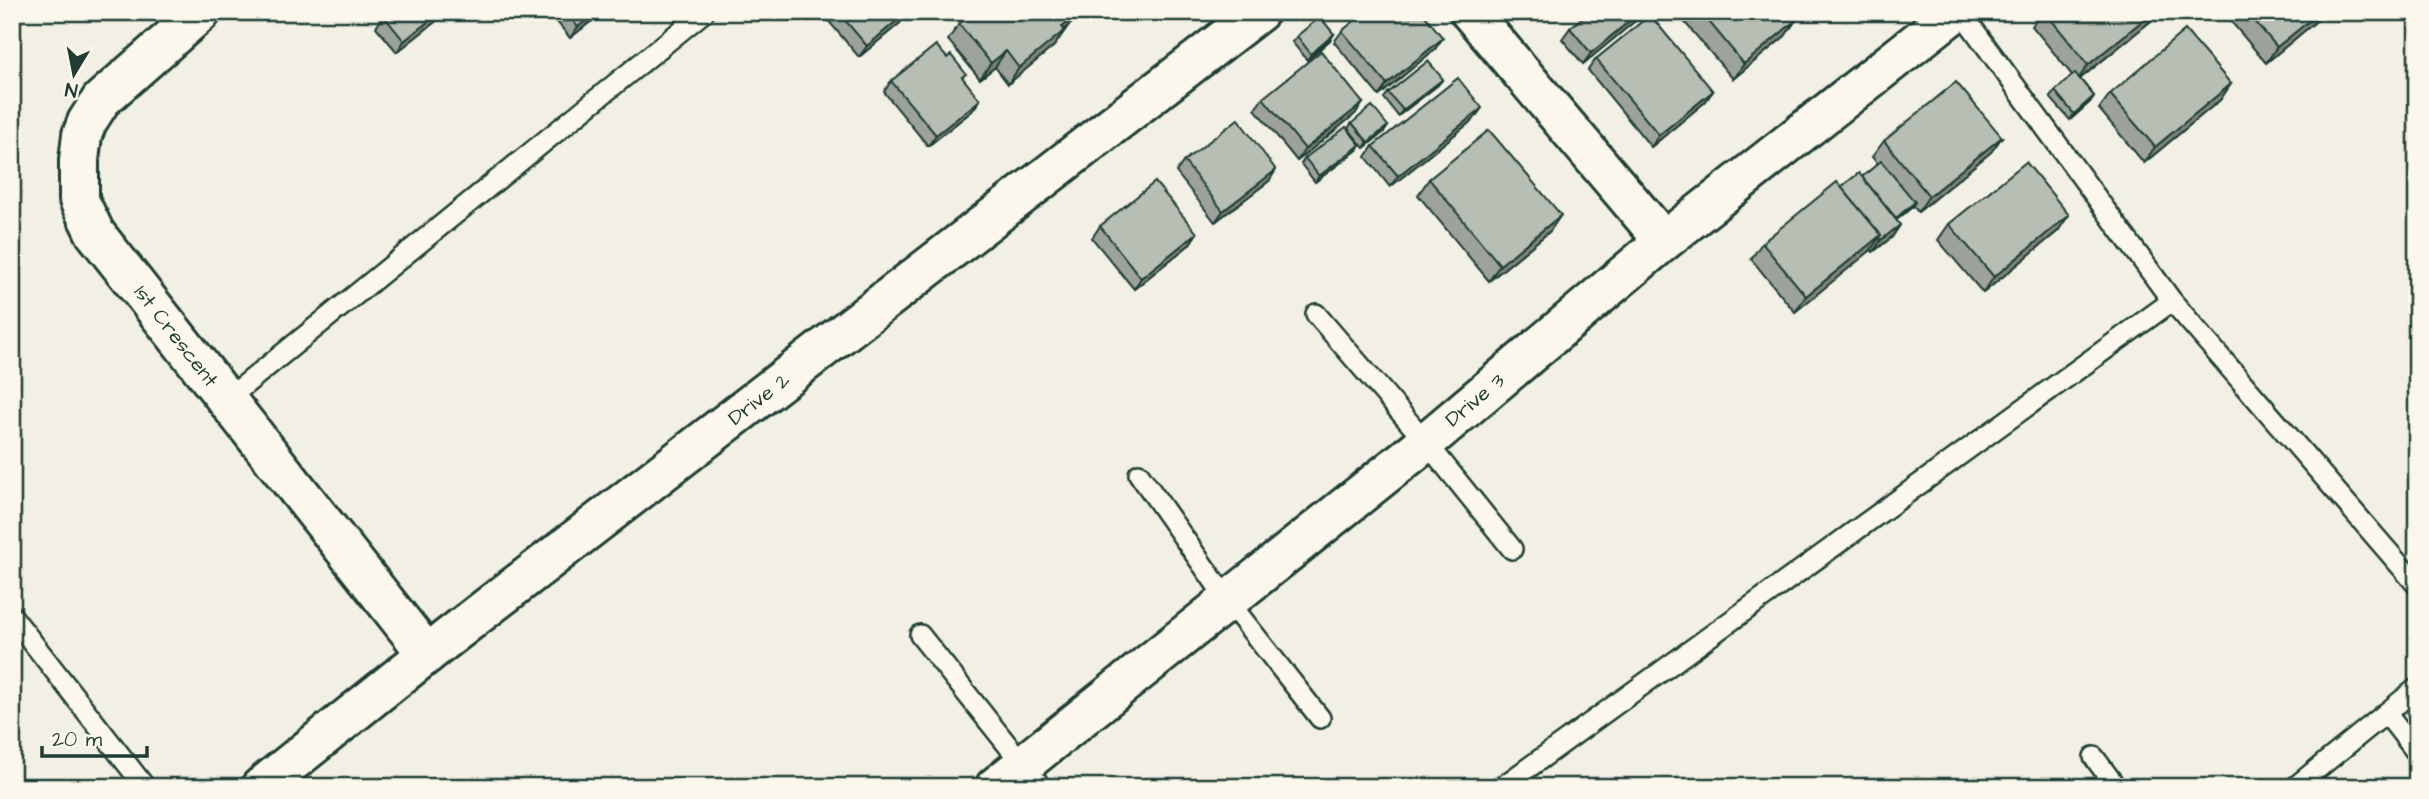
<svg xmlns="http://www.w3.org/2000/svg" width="2429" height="799" font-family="'Architects Daughter',sans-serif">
<rect width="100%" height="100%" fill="#f2f0e5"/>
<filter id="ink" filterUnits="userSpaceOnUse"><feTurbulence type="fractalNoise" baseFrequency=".0143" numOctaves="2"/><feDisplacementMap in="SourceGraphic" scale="14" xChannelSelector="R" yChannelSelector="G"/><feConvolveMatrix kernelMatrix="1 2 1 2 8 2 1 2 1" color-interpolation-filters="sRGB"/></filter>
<g filter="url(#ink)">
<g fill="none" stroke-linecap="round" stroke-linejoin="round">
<g stroke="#1f3d34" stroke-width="24">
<g id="service">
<polyline points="1961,12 2172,301 2417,585"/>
<polyline points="1316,314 1426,442 1512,549"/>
<polyline points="226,400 704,12"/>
<polyline points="1139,474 1228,601 1320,718"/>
<polyline points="12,616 145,787"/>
<polyline points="920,635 1041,787"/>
<polyline points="2386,713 2417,753"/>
<polyline points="2094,757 2116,787"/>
<polyline points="1502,787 2172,301"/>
<polyline points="2295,787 2417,688"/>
</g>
</g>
<g stroke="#1f3d34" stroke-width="44">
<g id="minor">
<polyline points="201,12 101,100 87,122 82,135 79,160 79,200 95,233 427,654"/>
<polyline points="1470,12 1664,241"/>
<polyline points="261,787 427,654 1259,12"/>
<polyline points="995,787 1426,442 1664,241 1955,12"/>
</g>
</g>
<use href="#service" stroke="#fbf7ec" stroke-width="19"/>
<use href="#minor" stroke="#fbf7ec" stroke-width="38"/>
</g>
<g fill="#9da39a" stroke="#1f3d34" stroke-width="2">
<polygon points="549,12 603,12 570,38"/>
<polygon points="821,12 907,12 900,23 859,57"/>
<polygon points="973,12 1095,12 1089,18 1084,13 1068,26 1054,46 1008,84 995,67 980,79 948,40 959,24"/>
<polygon points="1589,12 1646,12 1583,64 1562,39 1570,28"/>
<polygon points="1676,12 1790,12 1796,20 1785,36 1733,79"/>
<polygon points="2042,12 2157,12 2152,20 2080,79 2094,96 2090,102 2070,120 2050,97 2055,91 2072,75 2032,26"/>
<polygon points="2223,12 2327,12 2266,63"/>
<polygon points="384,16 435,22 397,52 376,27"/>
<polygon points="1342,31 1435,49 1379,96 1334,42"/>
<polygon points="1334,34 1330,40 1307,60 1292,42 1297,36"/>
<polygon points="947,58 980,100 972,111 928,146 884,92 891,81"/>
<polygon points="1596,59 1713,91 1705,102 1651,147 1588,70"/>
<polygon points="2231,84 2220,100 2144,163 2099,109 2110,94"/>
<polygon points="1438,85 1398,116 1384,98 1388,93"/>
<polygon points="1263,98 1363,103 1355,114 1297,161 1255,109"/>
<polygon points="1474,119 1390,187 1366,157 1373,146"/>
<polygon points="1352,123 1388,126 1384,132 1364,148 1348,128"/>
<polygon points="2002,137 1991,152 1918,212 1913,206 1896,220 1900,225 1892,237 1873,252 1871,249 1795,312 1751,259 1762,243 1841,187 1862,177 1878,164 1872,157 1884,141"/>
<polygon points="1356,151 1315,182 1301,164 1305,158"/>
<polygon points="1184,161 1269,181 1215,222 1176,172"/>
<polygon points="1429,179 1550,231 1489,281 1418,195"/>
<polygon points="1949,224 2058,231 1983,293 1938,240"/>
<polygon points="1100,226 1197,233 1189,245 1134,289 1092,238"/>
</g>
<g fill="#80857d" stroke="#1f3d34" stroke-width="2">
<polygon points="440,12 441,12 435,22 397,52 404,41"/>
<polygon points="596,12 603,12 570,38 578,27"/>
<polygon points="907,12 900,23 859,57 867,46"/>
<polygon points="1080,12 1085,12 1068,26 1054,46 1008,84 1019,68 1062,27"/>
<polygon points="1640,12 1646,12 1583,64 1591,53"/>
<polygon points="2153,12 2157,12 2152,20 2077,81 2088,65"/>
<polygon points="2320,12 2327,12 2266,63 2277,47"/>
<polygon points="1796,20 1785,36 1733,79 1744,64"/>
<polygon points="1334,34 1330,40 1307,60 1311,54"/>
<polygon points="1443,38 1435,49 1379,96 1387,84"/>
<polygon points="1006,51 995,67 980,79 991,63"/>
<polygon points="1443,79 1438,85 1398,116 1403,110"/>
<polygon points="2231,84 2220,100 2144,163 2155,147"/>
<polygon points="1713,91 1705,102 1651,147 1659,135"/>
<polygon points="2094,96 2090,102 2070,120 2074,114"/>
<polygon points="980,100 972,111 928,146 936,135"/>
<polygon points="1363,103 1355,114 1297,161 1305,149"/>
<polygon points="1482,108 1474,119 1390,187 1398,176"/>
<polygon points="1388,126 1384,132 1364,148 1368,142"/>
<polygon points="2002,137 1991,152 1918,212 1929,196"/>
<polygon points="1360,145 1356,151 1315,182 1319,176"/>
<polygon points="1276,170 1269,181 1215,222 1223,211"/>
<polygon points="1915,202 1911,208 1892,224 1896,218"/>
<polygon points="1561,215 1550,231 1489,281 1500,265"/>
<polygon points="2069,215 2058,231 1983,293 1994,277"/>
<polygon points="1900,225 1892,237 1873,252 1881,240"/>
<polygon points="1197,233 1189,245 1134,289 1141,278"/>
<polygon points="1881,235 1870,251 1795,312 1806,296"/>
</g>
<g fill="#b7beb3" stroke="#1f3d34" stroke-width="2">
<polygon points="389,12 440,12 404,41 384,16"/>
<polygon points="566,12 596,12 578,27"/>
<polygon points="838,12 907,12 867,46"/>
<polygon points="973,12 1071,12 1075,17 1062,27 1065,30 1019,68 1006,51 991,63 959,24"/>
<polygon points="1365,12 1422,12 1443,38 1387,84 1342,31"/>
<polygon points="1589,12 1640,12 1591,53 1570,28"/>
<polygon points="1701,12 1790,12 1796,20 1744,64"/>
<polygon points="2045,12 2153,12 2088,65"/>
<polygon points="2247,12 2320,12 2277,47"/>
<polygon points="1650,15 1713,91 1659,135 1596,59"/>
<polygon points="1320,17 1334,34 1311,54 1297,36"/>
<polygon points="2185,30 2231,84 2155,147 2110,94"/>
<polygon points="936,45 947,58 951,55 966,74 962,77 980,100 936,135 891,81"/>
<polygon points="1321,51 1363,103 1305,149 1263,98"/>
<polygon points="1428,61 1443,79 1403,110 1388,93"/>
<polygon points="2075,73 2094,96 2074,114 2055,91"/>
<polygon points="1458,78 1482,108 1398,176 1373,146"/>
<polygon points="1956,82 2002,137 1929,196 1884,141"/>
<polygon points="1372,106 1388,126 1368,142 1352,123"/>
<polygon points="1238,119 1276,170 1223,211 1184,161"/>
<polygon points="1346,127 1360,145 1319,176 1305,158"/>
<polygon points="1489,130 1561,215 1500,265 1429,179"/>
<polygon points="1881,161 1915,202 1896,218 1862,177"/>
<polygon points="2026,162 2069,215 1994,277 1949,224"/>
<polygon points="1859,173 1900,225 1881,240 1879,238 1881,235 1841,187"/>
<polygon points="1155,182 1197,233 1141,278 1100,226"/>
<polygon points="1837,182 1881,235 1806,296 1762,243"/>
</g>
</g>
<g text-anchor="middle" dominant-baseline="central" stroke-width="7" stroke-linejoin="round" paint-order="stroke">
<g font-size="21" fill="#1f3d34" stroke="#fbf7ec">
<text transform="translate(176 336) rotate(52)">1st Crescent</text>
<text transform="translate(759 399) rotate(-38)">Drive 2</text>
<text transform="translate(1475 400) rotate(-40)">Drive 3</text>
</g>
</g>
<rect width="2429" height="799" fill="none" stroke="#fbf7ec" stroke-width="42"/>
<rect x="21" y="21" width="2387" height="757" fill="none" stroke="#1f3d34" stroke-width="2.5" filter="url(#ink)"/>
<g transform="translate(74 74) rotate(190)" stroke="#fbf7ec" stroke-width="5" paint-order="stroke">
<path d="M0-5L12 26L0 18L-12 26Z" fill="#1f3d34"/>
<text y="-10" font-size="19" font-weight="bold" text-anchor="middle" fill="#1f3d34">N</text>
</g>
<path d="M42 746v10h105v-10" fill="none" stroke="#1f3d34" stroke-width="3.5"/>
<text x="52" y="746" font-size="21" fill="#1f3d34" stroke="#fbf7ec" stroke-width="5" paint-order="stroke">20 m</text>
</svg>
